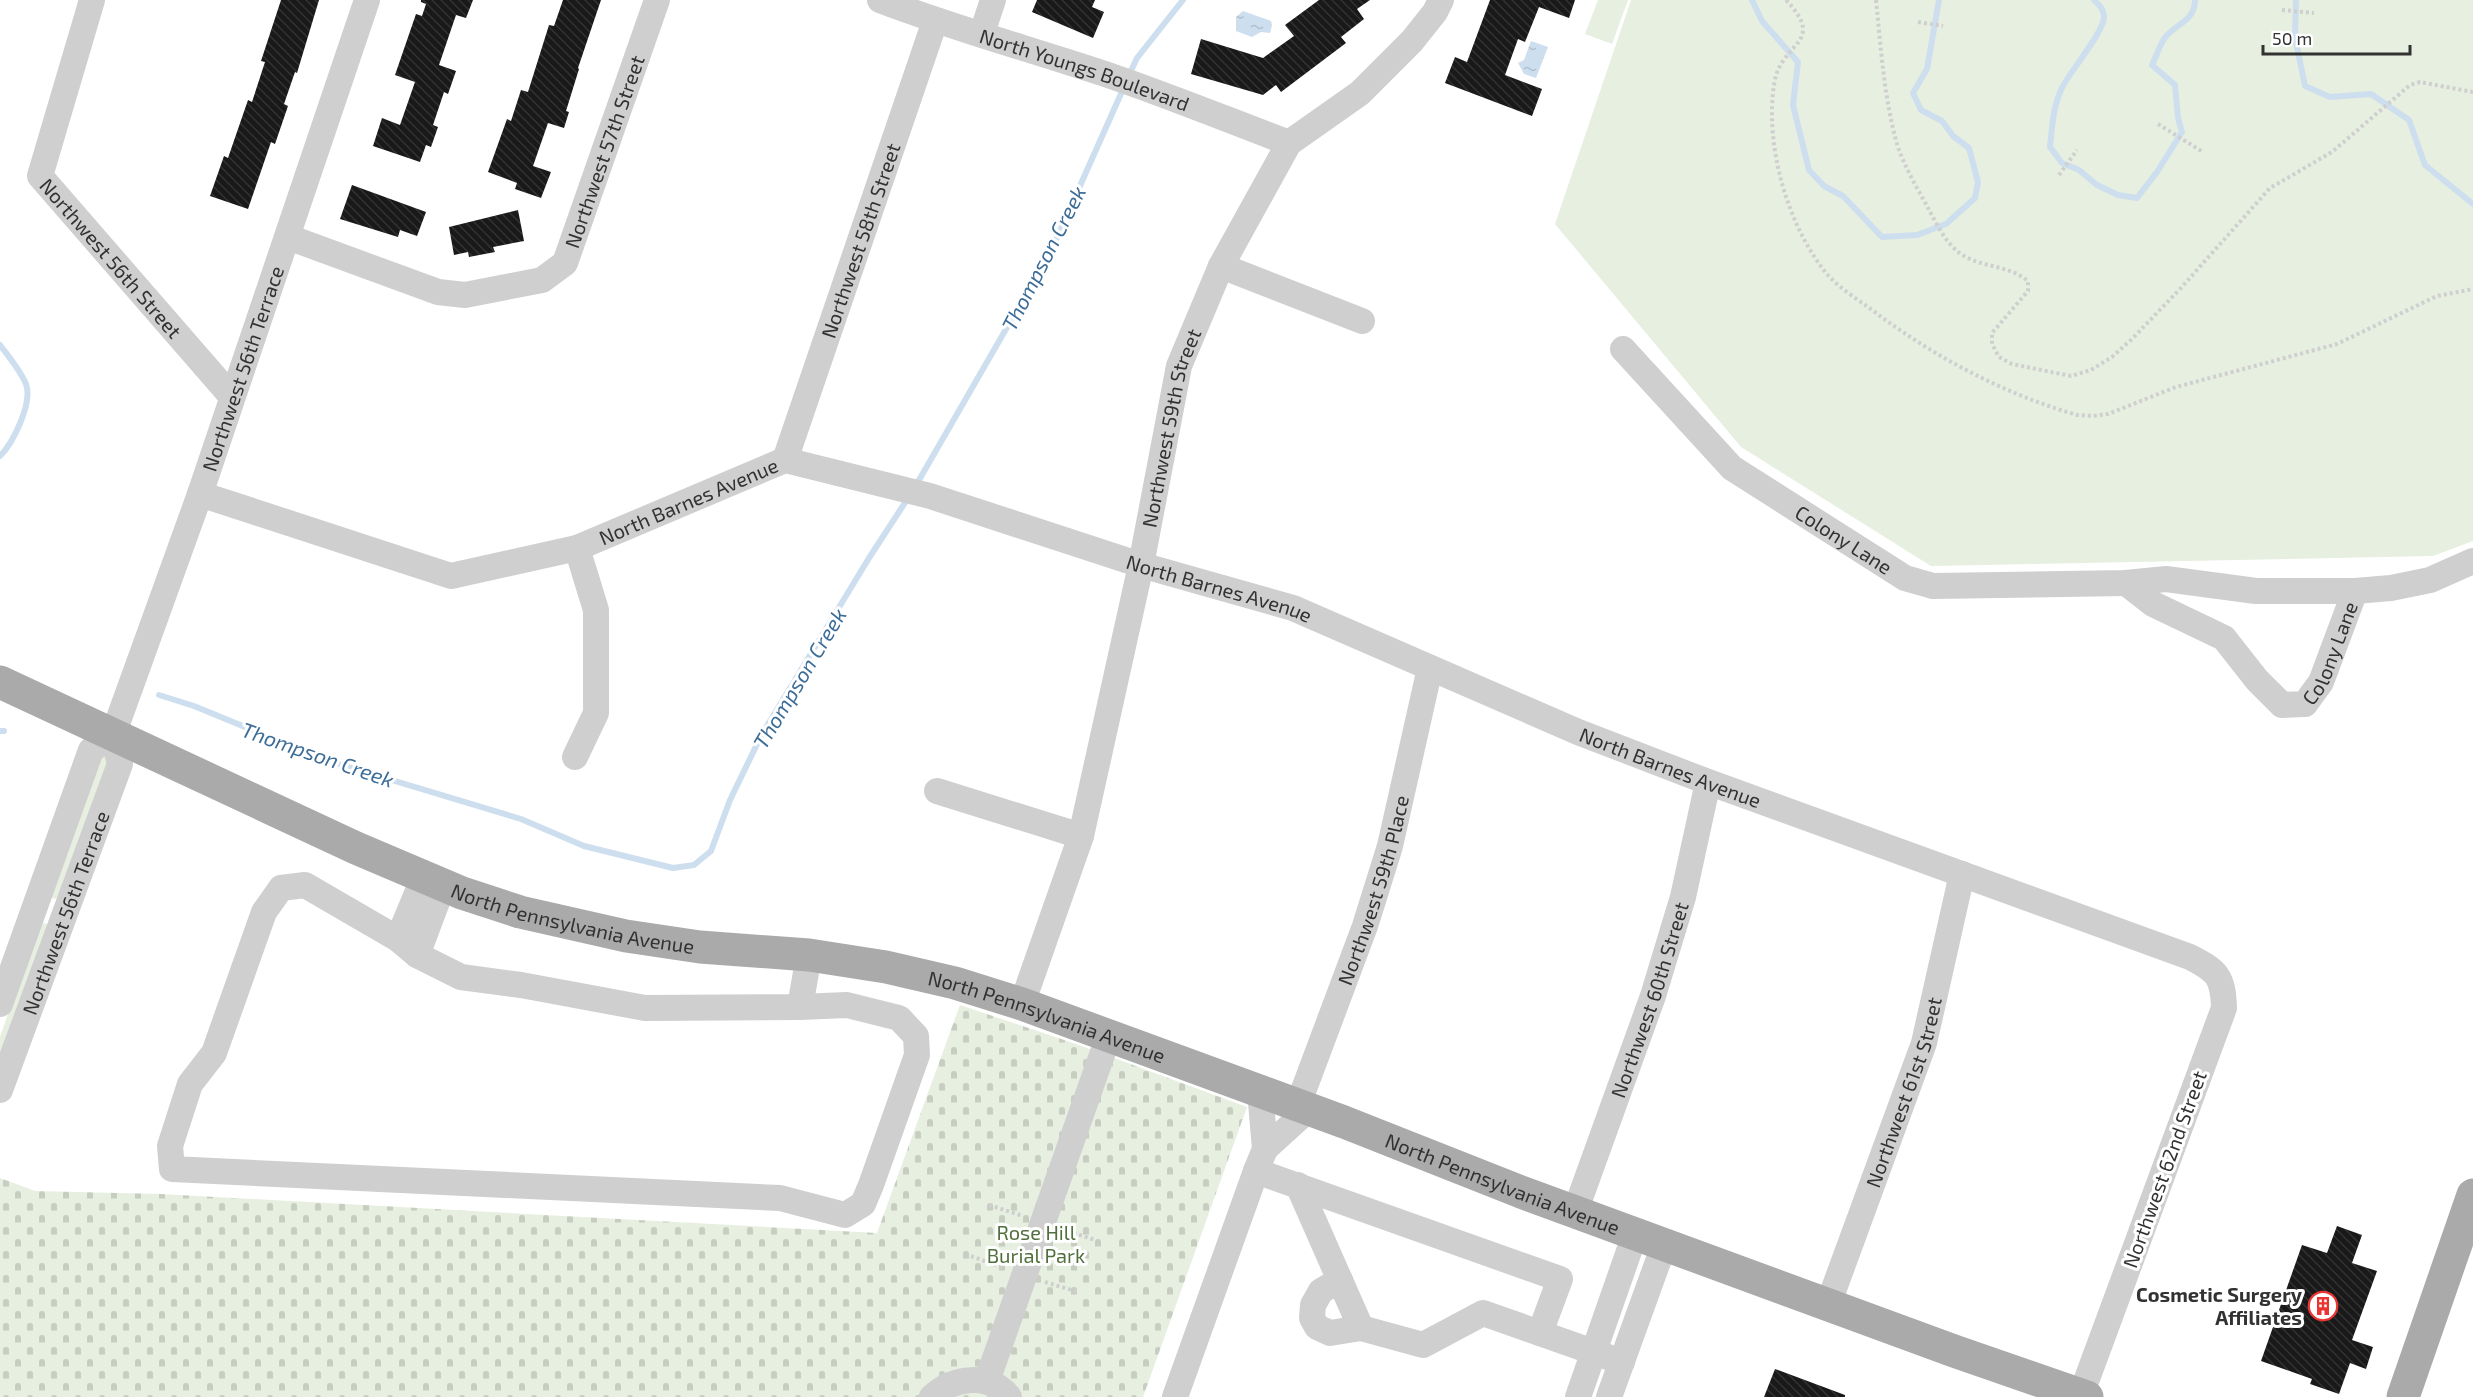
<svg xmlns="http://www.w3.org/2000/svg" width="2473" height="1397" font-family="'Exo 2',sans-serif">
<defs>
<pattern id="cemetery-stones" width="16" height="16" patternUnits="userSpaceOnUse" patternTransform="scale(1.5)"><rect width="16" height="16" fill="#e7efe0"/><path d="M2 7V4a2 2 0 0 1 4 0v3zM10 15v-3a2 2 0 0 1 4 0v3z" fill="#c7cdc1"/></pattern>
<pattern id="water-ripples" width="26" height="14" patternUnits="userSpaceOnUse" patternTransform="scale(1.5)"><rect width="26" height="14" fill="#cddeee"/><path d="M2 4q2-2 4 0t4 0M15 11q2-2 4 0t4 0" fill="none" stroke="#b0bfcd"/></pattern>
<pattern id="building-back-hatch" width="6" height="6" patternUnits="userSpaceOnUse" patternTransform="scale(1.5)"><rect width="6" height="6" fill="#191919"/><path d="M-1 5l2 2M0 0l6 6M5-1l2 2" fill="none" stroke="#323232"/></pattern>
</defs>
<rect width="100%" height="100%" fill="#fff"/>
<g fill="#e7efe0">
<polygon points="1598,0 1628,0 1612,44 1585,34"/>
<polygon points="1631,0 2473,0 2473,541 2433,556 1931,566 1741,447 1555,224"/>
<polygon points="104,754 109,757 108,762 61,896 55,899 51,897 99,757"/>
<polygon points="43,923 47,924 48,930 0,1066 0,1037 39,926"/>
</g>
<polygon fill="url(#cemetery-stones)" points="960,1005 1076,1044 1247,1107 1143,1397 0,1397 0,1178 35,1191 161,1194 877,1233"/>
<g fill="url(#water-ripples)">
<polygon points="1243,11 1271,21 1272,25 1270,33 1261,32 1252,37 1236,31 1236,17"/>
<polygon points="1531,41 1548,47 1536,78 1524,74 1518,63 1524,60"/>
</g>
<g fill="none" stroke-linecap="round" stroke-linejoin="round">
<g stroke="#cddeee" stroke-width="6">
<polyline points="1752,0 1762,21 1798,62 1793,105 1809,170 1824,186 1843,196 1882,237 1917,235 1946,224 1975,198 1978,182 1969,148 1953,136 1942,121 1921,110 1913,93 1927,69 1939,0"/>
<path d="M2094,0C2099,5 2103,8 2104,16C2105,31 2070,71 2062,88C2053,106 2052,128 2050,147L2062,163L2079,170L2097,185L2118,195L2137,198L2157,172L2182,132L2178,118L2175,85L2152,65C2156,57 2159,47 2164,39C2174,24 2195,22 2195,0"/>
<polyline points="2296,0 2295,37 2305,86 2330,97 2371,94 2409,120 2425,165 2473,204"/>
<polyline points="1129,75 1137,58 1183,0"/>
<path d="M0,345C9,357 20,370 26,384C33,403 13,443 0,456"/>
<polyline points="915,487 1051,251 1124,87"/>
<polyline points="159,695 194,706 325,760 521,819 584,846 673,868 694,865 711,851 730,800 761,736 869,558 908,498"/>
<polyline points="0,731 4,731"/>
</g>
</g>
<g fill="url(#building-back-hatch)">
<polygon points="281,0 319,0 297,73 295,72 284,104 288,106 275,144 271,142 248,209 210,196 224,156 228,158 248,100 252,102 265,62 261,61"/>
<polygon points="421,0 473,0 466,18 456,15 439,65 456,71 448,94 444,92 433,125 438,127 431,147 426,145 420,162 373,146 382,118 400,125 415,82 395,75 416,14 422,16 426,4 421,2"/>
<polygon points="563,0 601,0 578,68 579,69 566,111 569,112 564,128 548,123 533,166 551,172 541,198 515,189 517,183 488,172 507,119 511,121 521,90 528,92 549,25 554,26"/>
<polygon points="1037,0 1095,0 1092,7 1104,12 1093,38 1032,12"/>
<polygon points="1319,0 1370,0 1357,9 1364,19 1341,37 1346,43 1281,92 1276,85 1263,95 1191,74 1201,39 1263,58 1294,36 1285,25"/>
<polygon points="1490,0 1575,0 1569,18 1539,7 1525,42 1518,39 1505,75 1542,89 1532,116 1445,83 1455,57 1467,62"/>
<polygon points="352,185 426,212 417,236 400,230 398,237 340,219"/>
<polygon points="518,210 524,241 493,247 495,252 469,257 468,252 454,255 449,227"/>
<polygon points="2337,1226 2362,1235 2352,1263 2377,1271 2352,1340 2373,1347 2366,1369 2350,1363 2339,1394 2310,1384 2312,1379 2261,1361 2302,1245 2327,1253"/>
<polygon points="1775,1369 1845,1395 1845,1397 1764,1397"/>
</g>
<g fill="none" stroke-linecap="round" stroke-linejoin="round">
<g stroke="#cfcfcf" stroke-width="4" stroke-dasharray="3 3" stroke-linecap="butt">
<path d="M1786,0C1828,45 1780,40 1774,85C1765,146 1787,224 1826,273C1837,286 1854,297 1868,307C1931,355 2001,393 2077,415L2093,416L2108,414L2176,387L2337,344L2437,296L2473,289"/>
<path d="M1876,0C1881,48 1884,98 1897,144C1904,166 1916,186 1927,206C1935,221 1944,240 1957,251C1977,268 2008,264 2028,281V291L1992,333V344L1999,357L2012,364L2071,376L2091,370L2112,357L2132,339L2180,289L2270,188L2332,152L2410,85L2420,82L2473,92"/>
<polyline points="2282,10 2314,13"/>
<polyline points="1918,22 1943,26"/>
<polyline points="2158,124 2203,152"/>
<polyline points="2059,175 2077,150"/>
<polyline points="989,1205 1023,1216"/>
<polyline points="1062,1229 1095,1240"/>
<polyline points="971,1256 1004,1268"/>
<polyline points="1045,1282 1078,1292"/>
</g>
<g stroke="#cfcfcf" stroke-width="26">
<path id="s1" d="M92,0L40,176L232,397"/>
<path id="s2" d="M880,0C953,28 1030,49 1105,74C1167,95 1228,120 1289,143"/>
<polyline points="982,33 993,0"/>
<path id="s3" d="M288,237L438,292L465,295L542,280L565,263L657,0"/>
<polyline points="1221,266 1362,321"/>
<path id="s4" d="M1623,349L1732,468L1905,578L1933,586L2126,583L2166,579L2256,591H2355L2391,588L2430,580L2473,561"/>
<path id="s5" d="M785,460L935,21"/>
<path id="s6" d="M200,494L451,576L577,548L785,460L930,496L1141,565L1293,608L1578,732L1708,782L2190,957C2217,971 2223,976 2224,1008L2081,1395"/>
<path id="s7" d="M2126,583L2153,604L2224,638L2257,680L2282,705L2305,704L2321,682L2355,591"/>
<polyline points="575,757 596,713 596,610 577,548"/>
<polyline points="937,791 1081,836"/>
<polyline points="398,939 423,879"/>
<polyline points="417,955 443,886"/>
<polyline points="0,1004 91,750 113,735"/>
<path id="s8" d="M1022,1004L1081,836L1141,565L1179,366L1221,266L1289,143L1360,93L1412,41L1435,12L1441,0"/>
<polyline points="800,1007 645,1008 521,985 461,977 417,955 398,939 305,885 281,888 264,912 214,1053 190,1084 170,1146 172,1169 780,1198 845,1215 863,1204 871,1185 917,1055 916,1036 899,1018 847,1005 800,1007 809,955"/>
<path id="s9" d="M0,1090L120,764L113,735L200,494L367,0"/>
<polyline points="1260,1091 1265,1149 1309,1109"/>
<path id="s10" d="M1298,1105L1365,926L1390,846L1430,668"/>
<polyline points="1265,1149 1256,1171 1560,1279 1540,1333"/>
<polyline points="1298,1185 1361,1328"/>
<path id="s11" d="M1575,1212L1653,996L1683,897L1708,782"/>
<polyline points="1340,1280 1321,1291 1313,1305 1312,1318 1317,1327 1330,1333 1361,1328 1423,1345 1483,1313 1622,1362"/>
<path id="s12" d="M1828,1305L1924,1043L1962,874"/>
<polyline points="987,1381 1109,1035"/>
<path d="M932,1397C953,1377 990,1372 1009,1397"/>
<polyline points="1175,1397 1256,1171"/>
<polyline points="1578,1397 1635,1234"/>
<polyline points="1609,1397 1664,1245"/>
</g>
<g stroke="#aaa" stroke-width="33">
<path id="s13" d="M0,682L356,848L462,893L520,912L626,936L700,947L809,955L886,967L955,983L1022,1004L1344,1122L1521,1192L1954,1351L2087,1397"/>
<polyline points="2403,1397 2473,1195"/>
</g>
</g>
<defs>
<g id="building-ring" transform="scale(1.5)"><circle r="9.5" fill="#fff" stroke="#eb3532" stroke-width="1.5"/><path d="M-4-6H4V6H1V3H-1V6H-4ZM-2.5-4.3h1.7v1.8h-1.7ZM.8-4.3h1.7v1.8H.8ZM-2.5-1h1.7V.8h-1.7ZM.8-1h1.7V.8H.8Z" fill="#eb3532"/></g>
</defs>
<g fill-rule="evenodd">
<use href="#building-ring" x="2323" y="1306"/>
</g>
<g text-anchor="middle" dominant-baseline="central" stroke-width="6" stroke-linejoin="round" paint-order="stroke">
<g font-size="20" fill="#323232" stroke="#fff">
<text stroke="none"><textPath href="#s2" startOffset="216">North Youngs Boulevard</textPath></text>
<text stroke="none"><textPath href="#s3" startOffset="412">Northwest 57th Street</textPath></text>
<text stroke="none"><textPath href="#s5" startOffset="232">Northwest 58th Street</textPath></text>
<text stroke="none"><textPath href="#s1" startOffset="292">Northwest 56th Street</textPath></text>
<text stroke="none"><textPath href="#s9" startOffset="766">Northwest 56th Terrace</textPath></text>
<text stroke="none"><textPath href="#s8" startOffset="596">Northwest 59th Street</textPath></text>
<text stroke="none"><textPath href="#s6" startOffset="514">North Barnes Avenue</textPath></text>
<text stroke="none"><textPath href="#s4" startOffset="294">Colony Lane</textPath></text>
<text stroke="none"><textPath href="#s6" startOffset="1072">North Barnes Avenue</textPath></text>
<text stroke="none"><textPath href="#s7" startOffset="282">Colony Lane</textPath></text>
<text stroke="none"><textPath href="#s6" startOffset="1558">North Barnes Avenue</textPath></text>
<text stroke="none"><textPath href="#s10" startOffset="228">Northwest 59th Place</textPath></text>
<text stroke="none"><textPath href="#s9" startOffset="189">Northwest 56th Terrace</textPath></text>
<text stroke="none"><textPath href="#s13" startOffset="622">North Pennsylvania Avenue</textPath></text>
<text stroke="none"><textPath href="#s11" startOffset="225">Northwest 60th Street</textPath></text>
<text stroke="none"><textPath href="#s13" startOffset="1108">North Pennsylvania Avenue</textPath></text>
<text stroke="none"><textPath href="#s12" startOffset="226">Northwest 61st Street</textPath></text>
<text transform="translate(2164 1169) rotate(-70)">Northwest 62nd Street</text>
<text stroke="none"><textPath href="#s13" startOffset="1594">North Pennsylvania Avenue</textPath></text>
</g>
<g font-size="20" fill="#51703d" stroke="#fff">
<text x="1036" y="1232">Rose Hill<tspan x="1036" dy="23">Burial Park</tspan></text>
</g>
<g font-size="20" font-weight="bold" fill="#323232" stroke="#fff" text-anchor="end">
<text x="2302" y="1294">Cosmetic Surgery<tspan x="2302" dy="23">Affiliates</tspan></text>
</g>
<g font-size="21" font-style="italic" fill="#3c6d98" stroke="#fff">
<text transform="translate(1043 258) rotate(-63)">Thompson Creek</text>
<text transform="translate(799 678) rotate(-59)">Thompson Creek</text>
<text transform="translate(318 754) rotate(19)">Thompson Creek</text>
</g>
</g>
<path d="M2263 45v9h147v-9" fill="none" stroke="#323232" stroke-width="3"/>
<text x="2272" y="45" font-size="18" fill="#323232" stroke="#ffffff" stroke-width="4.5" paint-order="stroke">50 m</text>
</svg>
